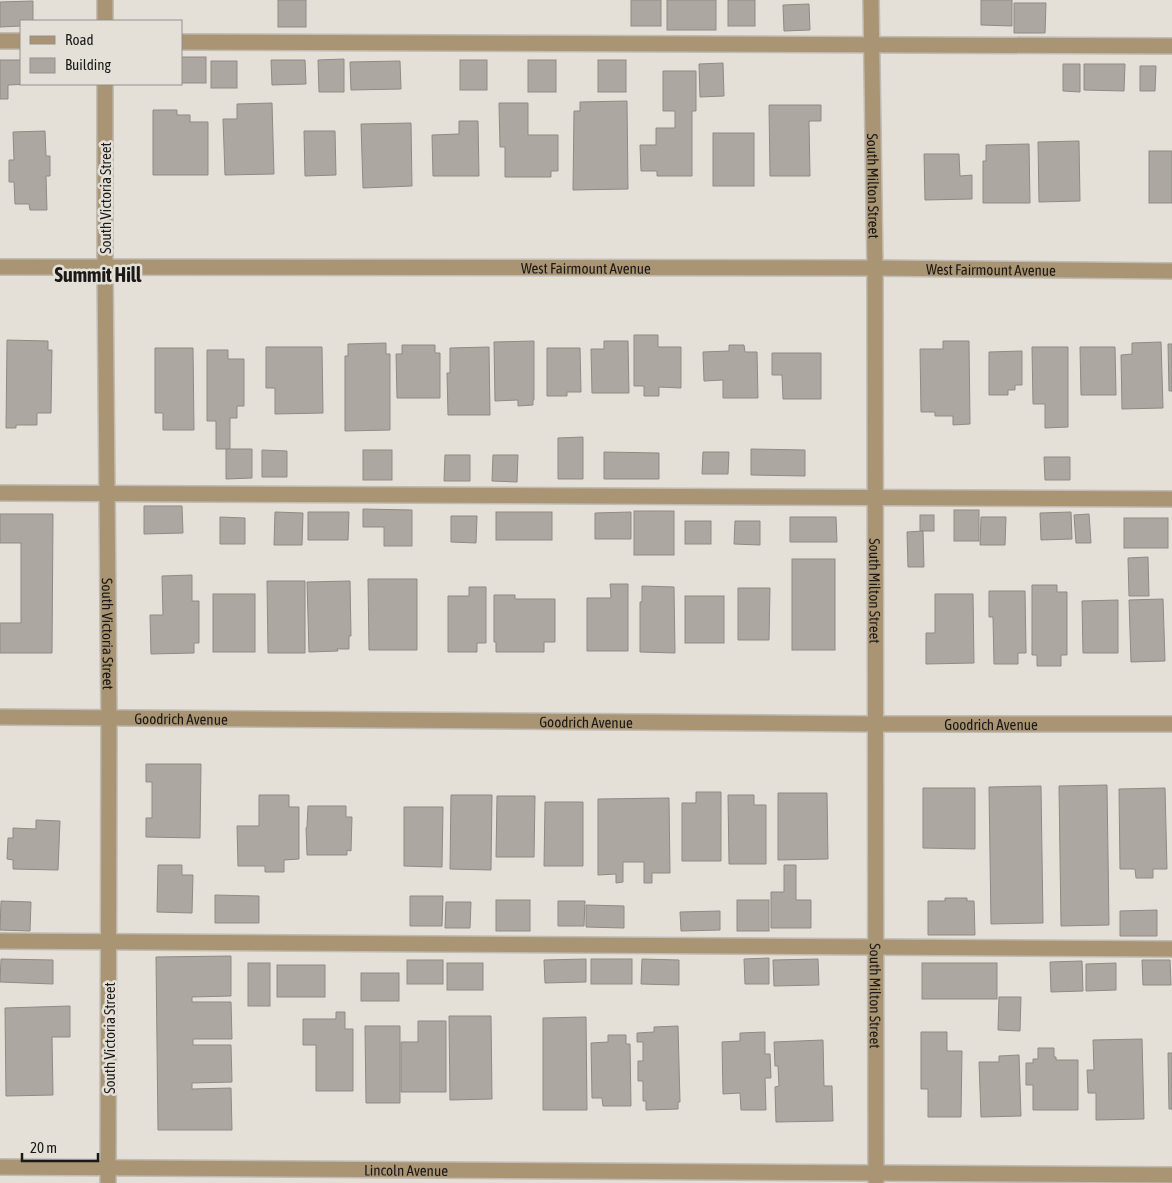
<svg xmlns="http://www.w3.org/2000/svg" width="1172" height="1183" font-family="'Asap Condensed',sans-serif">
<rect width="100%" height="100%" fill="#e4e0d8"/>
<g fill="#aca8a1" stroke="#8f8b84">
<rect x="278" y="0" width="28" height="27"/>
<rect x="631" y="0" width="30" height="26"/>
<rect x="667" y="0" width="49" height="30"/>
<rect x="728" y="0" width="27" height="26"/>
<polygon points="981,0 1012,0 1012,26 981,25"/>
<polygon points="33,1 33,21 21,21 21,26 0,27 0,2"/>
<polygon points="1014,3 1046,3 1045,33 1014,33"/>
<polygon points="809,4 810,30 784,31 783,5"/>
<rect x="181" y="57" width="25" height="26"/>
<polygon points="344,59 344,92 319,92 318,60"/>
<polygon points="0,60 21,60 21,84 30,84 8,85 8,99 0,99"/>
<polygon points="271,60 305,60 306,84 272,85"/>
<rect x="460" y="60" width="27" height="30"/>
<rect x="528" y="60" width="28" height="32"/>
<rect x="598" y="60" width="28" height="32"/>
<rect x="211" y="61" width="26" height="27"/>
<polygon points="400,61 401,89 351,90 350,62"/>
<polygon points="723,63 724,96 700,97 699,64"/>
<polygon points="1063,64 1080,64 1080,92 1063,91"/>
<polygon points="1084,64 1125,64 1124,91 1084,90"/>
<polygon points="1140,66 1156,66 1155,91 1140,91"/>
<polygon points="663,71 696,71 696,111 692,111 692,176 657,176 657,171 641,171 640,145 656,145 656,128 675,128 675,111 663,111"/>
<polygon points="627,101 628,189 573,190 574,111 580,111 580,102"/>
<polygon points="272,103 274,174 225,175 223,119 237,119 237,104"/>
<polygon points="499,103 528,103 528,135 558,135 558,171 551,171 551,177 505,177 505,147 500,147"/>
<polygon points="769,105 821,105 821,121 809,121 810,176 770,176"/>
<polygon points="153,110 177,110 177,115 190,115 190,122 208,122 208,175 153,175"/>
<polygon points="459,121 478,121 479,176 433,176 432,135 459,134"/>
<polygon points="411,123 412,186 363,188 361,124"/>
<polygon points="45,131 46,156 50,156 50,176 46,176 47,210 30,210 29,204 15,204 14,182 9,182 9,160 14,160 13,132"/>
<polygon points="304,131 335,131 336,175 305,176"/>
<rect x="713" y="133" width="41" height="53"/>
<polygon points="1079,141 1080,201 1039,202 1038,142"/>
<polygon points="1029,144 1030,203 983,203 983,161 986,161 986,145"/>
<rect x="1149" y="151" width="23" height="52"/>
<polygon points="924,154 959,154 960,176 972,175 972,199 925,200"/>
<polygon points="634,335 658,335 658,347 681,347 681,388 659,387 659,396 644,396 644,386 634,386"/>
<polygon points="7,340 48,341 48,350 52,350 51,413 37,413 37,425 16,425 16,428 6,428"/>
<polygon points="534,341 534,400 533,400 533,405 518,406 518,400 495,401 494,342"/>
<polygon points="604,341 628,341 629,393 592,393 591,349 604,349"/>
<polygon points="943,341 969,341 970,424 953,425 953,416 935,416 935,412 921,412 920,349 943,349"/>
<polygon points="1161,342 1163,408 1122,409 1121,355 1132,354 1132,343"/>
<polygon points="386,343 386,354 390,354 390,430 345,431 345,356 348,356 348,344"/>
<polygon points="1168,344 1172,344 1172,391 1169,391"/>
<polygon points="402,345 435,345 435,353 440,353 440,398 397,398 396,354 402,354"/>
<polygon points="729,345 744,345 745,352 757,352 758,398 723,398 723,380 704,381 703,352 729,351"/>
<polygon points="266,347 322,347 323,413 275,414 275,388 266,388"/>
<polygon points="489,347 490,415 448,415 447,373 450,373 450,348"/>
<polygon points="1032,347 1068,347 1068,427 1045,428 1045,404 1033,404"/>
<polygon points="1080,347 1115,347 1116,395 1081,395"/>
<polygon points="155,348 193,348 194,430 163,430 163,413 155,413"/>
<polygon points="547,348 580,348 581,392 567,392 567,396 547,396"/>
<polygon points="207,350 228,350 228,359 244,359 244,406 237,406 237,418 230,418 230,449 216,449 216,421 207,421"/>
<polygon points="1022,351 1022,385 1015,385 1015,390 1008,390 1008,395 989,395 989,352"/>
<polygon points="772,353 821,353 821,399 783,399 782,375 772,375"/>
<polygon points="583,437 583,479 558,479 558,438"/>
<polygon points="226,449 252,449 252,478 226,479"/>
<polygon points="751,449 805,450 805,476 751,475"/>
<polygon points="262,450 287,451 287,477 262,477"/>
<rect x="363" y="450" width="29" height="30"/>
<polygon points="604,452 659,453 659,479 604,479"/>
<polygon points="703,452 729,452 728,474 702,474"/>
<polygon points="445,455 470,455 470,481 444,481"/>
<polygon points="493,455 518,455 517,482 492,481"/>
<polygon points="1044,457 1070,457 1070,480 1045,480"/>
<polygon points="144,506 182,506 183,533 144,534"/>
<polygon points="363,509 412,510 412,546 384,546 384,527 363,527"/>
<rect x="954" y="510" width="25" height="31"/>
<rect x="634" y="511" width="40" height="44"/>
<polygon points="275,512 303,513 302,545 274,545"/>
<polygon points="308,512 349,512 348,540 308,540"/>
<rect x="496" y="512" width="56" height="28"/>
<polygon points="631,512 631,539 595,539 595,513"/>
<polygon points="1071,512 1072,539 1041,540 1040,513"/>
<polygon points="0,514 53,514 52,653 0,653 0,623 21,623 21,543 0,543"/>
<polygon points="1089,514 1091,543 1076,543 1074,515"/>
<rect x="920" y="515" width="14" height="16"/>
<polygon points="451,516 477,516 476,543 451,542"/>
<polygon points="220,517 245,518 245,544 220,544"/>
<polygon points="790,517 836,517 837,542 790,542"/>
<polygon points="981,517 1006,517 1005,545 980,545"/>
<rect x="1124" y="518" width="44" height="30"/>
<rect x="685" y="521" width="26" height="23"/>
<polygon points="735,521 760,521 760,545 734,544"/>
<polygon points="923,531 924,567 908,567 907,532"/>
<polygon points="1148,557 1149,596 1129,596 1128,558"/>
<rect x="792" y="559" width="43" height="91"/>
<polygon points="192,575 192,601 199,601 199,643 194,643 194,653 151,654 150,615 163,615 162,576"/>
<polygon points="368,579 417,579 417,650 369,650"/>
<polygon points="267,581 305,581 305,653 268,653"/>
<polygon points="350,581 351,636 349,636 349,649 337,649 338,651 309,652 307,582"/>
<polygon points="610,584 628,584 628,651 587,651 587,598 611,598"/>
<polygon points="1032,585 1057,585 1057,592 1067,592 1067,655 1061,655 1061,666 1037,666 1037,655 1032,655"/>
<polygon points="642,586 674,587 675,653 640,652 640,602 642,602"/>
<polygon points="469,587 486,587 486,643 477,643 477,652 448,652 448,596 469,596"/>
<polygon points="738,588 770,588 769,640 738,640"/>
<polygon points="989,591 1025,591 1026,653 1018,653 1018,664 994,664 993,617 989,617"/>
<rect x="213" y="594" width="42" height="58"/>
<polygon points="935,594 973,594 974,663 926,664 926,633 935,633"/>
<polygon points="494,595 515,595 515,599 555,599 555,642 544,642 544,652 496,652 496,642 494,642"/>
<rect x="685" y="596" width="39" height="47"/>
<polygon points="1163,599 1165,661 1131,662 1129,600"/>
<polygon points="1118,600 1118,653 1083,653 1082,601"/>
<polygon points="146,764 201,764 200,838 146,837 146,818 152,818 152,782 146,782"/>
<polygon points="1107,785 1109,925 1061,926 1059,786"/>
<polygon points="1041,786 1043,923 991,924 989,787"/>
<polygon points="923,788 975,788 975,849 923,848"/>
<polygon points="1165,788 1167,869 1153,869 1153,878 1136,878 1135,869 1120,869 1119,789"/>
<polygon points="696,792 721,792 721,861 682,861 682,803 696,803"/>
<polygon points="778,793 827,793 828,859 778,860"/>
<polygon points="259,795 289,795 289,807 299,807 299,859 284,860 284,872 265,872 265,866 238,866 237,826 259,826"/>
<polygon points="451,795 492,795 491,870 450,869"/>
<polygon points="728,795 754,795 754,805 766,805 766,864 729,864"/>
<polygon points="497,796 535,796 534,857 496,857"/>
<polygon points="669,798 670,873 652,873 652,883 644,883 644,862 623,862 623,882 616,883 616,874 598,875 598,799"/>
<polygon points="545,802 583,802 583,866 544,866"/>
<polygon points="308,806 346,806 346,817 352,817 351,851 347,850 347,855 307,855 306,828 307,827"/>
<polygon points="404,807 443,807 442,867 404,866"/>
<polygon points="36,820 60,821 58,870 13,869 13,860 7,859 8,838 13,838 13,828 36,829"/>
<polygon points="158,865 182,865 182,875 193,875 192,913 157,912"/>
<polygon points="784,865 796,865 796,900 811,900 811,928 771,928 771,892 784,892"/>
<polygon points="215,895 259,896 259,923 215,923"/>
<polygon points="410,896 443,896 442,926 410,926"/>
<polygon points="945,898 967,898 967,901 974,901 975,935 928,935 928,901 945,901"/>
<rect x="496" y="900" width="34" height="31"/>
<rect x="737" y="900" width="32" height="31"/>
<polygon points="1,901 31,902 30,931 0,930"/>
<polygon points="558,901 585,901 584,926 558,926"/>
<polygon points="446,902 471,902 470,928 445,928"/>
<polygon points="586,905 624,906 624,928 586,927"/>
<polygon points="1157,910 1157,936 1120,936 1120,911"/>
<polygon points="720,911 720,930 681,931 680,912"/>
<polygon points="231,956 231,996 192,997 192,1002 231,1002 232,1039 193,1039 193,1045 231,1045 232,1082 192,1083 192,1089 231,1088 232,1130 158,1130 156,957"/>
<polygon points="769,958 769,984 745,984 744,959"/>
<polygon points="1,959 53,960 53,984 0,982"/>
<polygon points="586,959 586,982 545,983 544,960"/>
<rect x="591" y="959" width="41" height="25"/>
<polygon points="642,959 679,960 679,985 641,984"/>
<polygon points="818,959 819,985 774,986 773,960"/>
<rect x="407" y="960" width="36" height="24"/>
<polygon points="1142,960 1170,960 1171,985 1143,985"/>
<polygon points="1082,961 1083,991 1051,992 1050,962"/>
<rect x="248" y="963" width="22" height="43"/>
<rect x="447" y="963" width="36" height="27"/>
<rect x="922" y="963" width="75" height="36"/>
<polygon points="1116,963 1116,990 1086,991 1086,964"/>
<rect x="277" y="965" width="48" height="32"/>
<rect x="361" y="973" width="38" height="28"/>
<polygon points="999,997 1021,997 1020,1031 998,1030"/>
<polygon points="70,1006 70,1037 52,1037 53,1095 6,1096 5,1008"/>
<polygon points="336,1012 345,1012 345,1029 353,1029 353,1091 316,1091 316,1045 303,1045 303,1019 336,1019"/>
<polygon points="449,1016 491,1016 492,1099 450,1100"/>
<polygon points="586,1017 587,1110 543,1110 543,1018"/>
<polygon points="418,1021 446,1021 446,1092 401,1092 401,1042 418,1042"/>
<polygon points="365,1026 400,1026 400,1103 366,1103"/>
<polygon points="678,1026 680,1102 678,1102 678,1109 646,1110 646,1101 643,1101 643,1081 638,1081 638,1061 643,1061 643,1042 637,1042 637,1033 654,1032 654,1027"/>
<polygon points="765,1032 765,1054 770,1054 771,1078 765,1078 766,1110 741,1110 740,1093 723,1094 722,1042 740,1041 740,1033"/>
<polygon points="921,1032 947,1032 947,1051 962,1051 961,1117 928,1117 928,1089 921,1089"/>
<polygon points="608,1035 626,1035 626,1044 630,1044 631,1106 603,1106 602,1098 592,1098 591,1043 608,1042"/>
<polygon points="1142,1039 1144,1119 1096,1120 1096,1093 1088,1093 1087,1070 1094,1070 1093,1040"/>
<polygon points="823,1040 824,1086 832,1086 833,1121 776,1122 775,1087 779,1086 778,1066 775,1066 774,1042"/>
<polygon points="1038,1048 1054,1048 1054,1057 1056,1057 1056,1060 1078,1060 1078,1110 1033,1110 1033,1085 1026,1085 1026,1063 1033,1063 1033,1059 1038,1059"/>
<polygon points="1168,1053 1172,1053 1172,1109 1169,1109"/>
<polygon points="1019,1055 1021,1116 981,1117 979,1062 999,1062 999,1056"/>
</g>
<g fill="none" stroke-linecap="round" stroke-linejoin="round">
<g stroke="#c0bcb5" stroke-width="18">
<g id="minor">
<polyline points="105,0 105,21"/>
<path id="s1" d="M871,0L875,268L876,1183"/>
<polyline points="0,41 21,41"/>
<polyline points="181,42 1172,46"/>
<path id="s2" d="M105,84V267L109,717L108,1183"/>
<path id="s3" d="M0,267L875,268L1172,271"/>
<polyline points="0,493 1172,499"/>
<path id="s4" d="M0,717L875,724H1172"/>
<polyline points="0,941 1172,949"/>
<path id="s5" d="M0,1167L1172,1175"/>
</g>
</g>
<use href="#minor" stroke="#a99573" stroke-width="15"/>
</g>
<g text-anchor="middle" dominant-baseline="central" stroke-width="5" stroke-linejoin="round" paint-order="stroke">
<g font-size="15" fill="#1b1917" stroke="#e4e0d8">
<text stroke="none"><textPath href="#s1" startOffset="186">South Milton Street</textPath></text>
<text transform="translate(105 198) rotate(-90)">South Victoria Street</text>
<text stroke="none"><textPath href="#s3" startOffset="586">West Fairmount Avenue</textPath></text>
<text stroke="none"><textPath href="#s3" startOffset="991">West Fairmount Avenue</textPath></text>
<text stroke="none"><textPath href="#s1" startOffset="591">South Milton Street</textPath></text>
<text stroke="none"><textPath href="#s2" startOffset="550">South Victoria Street</textPath></text>
<text stroke="none"><textPath href="#s4" startOffset="181">Goodrich Avenue</textPath></text>
<text stroke="none"><textPath href="#s4" startOffset="586">Goodrich Avenue</textPath></text>
<text stroke="none"><textPath href="#s4" startOffset="991">Goodrich Avenue</textPath></text>
<text stroke="none"><textPath href="#s1" startOffset="996">South Milton Street</textPath></text>
<text transform="translate(109 1038) rotate(-90)">South Victoria Street</text>
<text stroke="none"><textPath href="#s5" startOffset="406">Lincoln Avenue</textPath></text>
</g>
<g font-size="20" font-weight="bold" fill="#1b1917" stroke="#e4e0d8">
<text x="98" y="274">Summit Hill</text>
</g>
</g>
<rect x="20" y="20" width="162" height="65" fill="#e4e0d8" stroke="#94908b"/>
<rect x="30" y="36" width="25" height="8" fill="#a99573" stroke="#94908b"/>
<text x="65" y="45" font-size="15" fill="#1b1917">Road</text>
<rect x="30" y="58" width="25" height="15" fill="#aca8a1" stroke="#94908b"/>
<text x="65" y="70" font-size="15" fill="#1b1917">Building</text>
<path d="M22 1153v8h76v-8" fill="none" stroke="#1b1917" stroke-width="2.5"/>
<text x="30" y="1153" font-size="15" fill="#1b1917" stroke="#e4e0d8" stroke-width="4" paint-order="stroke">20 m</text>
</svg>
